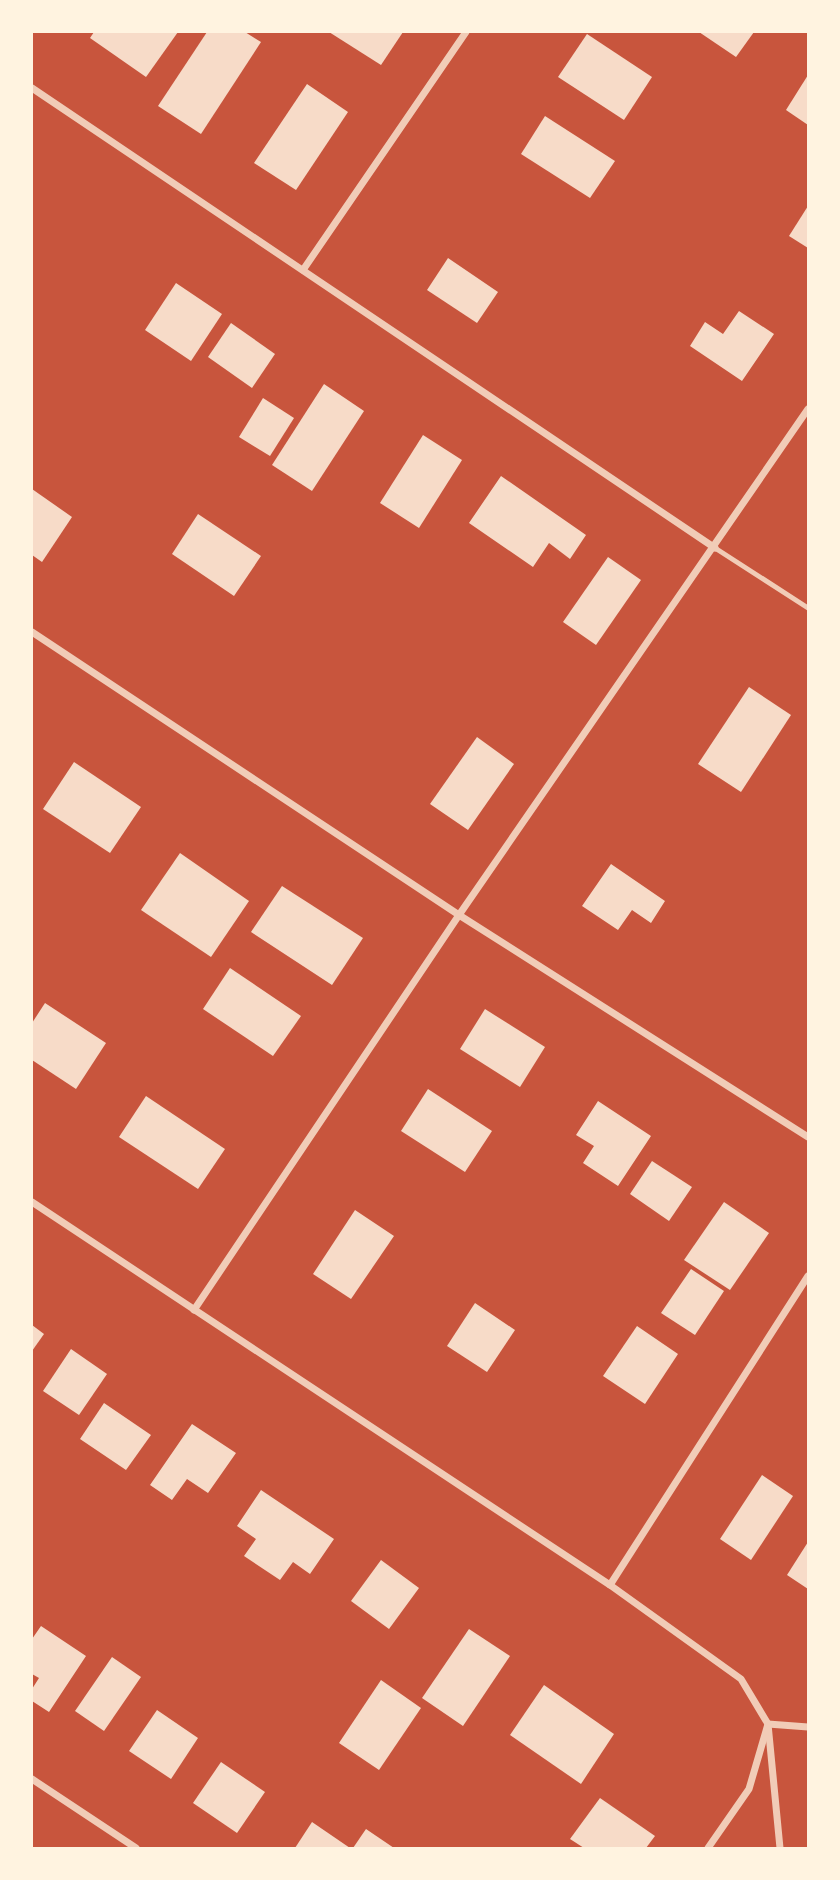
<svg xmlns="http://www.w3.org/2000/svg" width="840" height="1880" font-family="'Fira Sans Condensed',sans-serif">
<rect width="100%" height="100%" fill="#c8553d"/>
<g fill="#f7dbc8">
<polygon points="94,32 178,32 146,77 90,38"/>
<polygon points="207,32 245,32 261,42 201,134 158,106"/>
<polygon points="329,32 403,32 381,65"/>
<polygon points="699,32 754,32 736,57"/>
<polygon points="587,34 652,77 624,120 558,77"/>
<polygon points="808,75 808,125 786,110"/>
<polygon points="307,84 348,112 296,190 254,163"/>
<polygon points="545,116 615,161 590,198 521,154"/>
<polygon points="808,206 808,248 789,236"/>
<polygon points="448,258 498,292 477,323 427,290"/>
<polygon points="176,283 222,314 191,361 145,330"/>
<polygon points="739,311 774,334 742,381 690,346 705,322 723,334"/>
<polygon points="231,323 275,354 252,388 208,357"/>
<polygon points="324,384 364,411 312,491 272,465"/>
<polygon points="263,398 294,418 270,456 239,437"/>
<polygon points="423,435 462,460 419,528 380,503"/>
<polygon points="501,476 586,535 570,559 549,543 533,567 469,523"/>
<polygon points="32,489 72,517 42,562 32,555"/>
<polygon points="198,514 261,556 234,596 172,554"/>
<polygon points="608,557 641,580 596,645 563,622"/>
<polygon points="749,687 791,715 741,792 698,764"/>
<polygon points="477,737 514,764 468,830 430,804"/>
<polygon points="74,762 141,807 110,853 43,809"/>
<polygon points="180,853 249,901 211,957 141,910"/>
<polygon points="611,864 665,901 651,923 632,910 618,930 582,906"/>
<polygon points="282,886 363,938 332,985 251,932"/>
<polygon points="230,968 301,1016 273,1056 203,1009"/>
<polygon points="45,1003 106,1043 76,1089 32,1060 32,1023"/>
<polygon points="485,1009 545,1047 520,1087 460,1049"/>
<polygon points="428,1089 492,1131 465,1172 401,1131"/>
<polygon points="146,1096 225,1149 198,1189 119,1137"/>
<polygon points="598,1101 651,1136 618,1186 583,1163 594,1146 576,1135"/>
<polygon points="652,1161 692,1187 669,1221 630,1194"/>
<polygon points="724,1202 769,1233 730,1290 684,1260"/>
<polygon points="355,1210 394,1236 351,1299 313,1274"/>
<polygon points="691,1269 724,1291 695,1335 661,1313"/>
<polygon points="475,1303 515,1330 487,1372 447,1346"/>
<polygon points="32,1325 44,1334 32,1351"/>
<polygon points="637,1326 678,1354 645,1404 603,1376"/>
<polygon points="71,1349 107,1374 79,1415 43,1391"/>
<polygon points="104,1403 151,1435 126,1470 80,1439"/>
<polygon points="192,1424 236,1453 208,1493 187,1479 172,1500 150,1485"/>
<polygon points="762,1475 793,1496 751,1560 720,1539"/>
<polygon points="261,1490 334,1539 310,1574 293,1562 280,1580 244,1556 256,1539 237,1526"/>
<polygon points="808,1542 808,1589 787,1575"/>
<polygon points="381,1560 419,1588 389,1629 351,1601"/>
<polygon points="41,1626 86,1656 49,1712 32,1701 32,1689 39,1678 32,1674 32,1639"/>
<polygon points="469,1629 510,1656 463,1726 422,1698"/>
<polygon points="112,1657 141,1677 104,1731 75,1711"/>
<polygon points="381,1680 421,1708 379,1770 339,1743"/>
<polygon points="544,1685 614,1734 581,1784 510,1735"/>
<polygon points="157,1710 198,1738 171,1779 129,1751"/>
<polygon points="221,1762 265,1792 237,1833 193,1803"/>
<polygon points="600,1798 655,1836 646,1848 584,1848 570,1839"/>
<polygon points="312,1822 350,1848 295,1848"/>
<polygon points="366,1829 394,1848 353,1848"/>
</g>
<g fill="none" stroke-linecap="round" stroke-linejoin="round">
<polyline stroke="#f1ccb7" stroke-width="5" points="715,548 808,608"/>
<g stroke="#f1ccb7" stroke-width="7">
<polyline points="32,88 715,548"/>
<polyline points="303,270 466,32"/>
<polyline points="32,632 459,915 808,1137"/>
<polyline points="32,1202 610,1585 741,1679 768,1724 780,1848"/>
<polyline points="194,1310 459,915 808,409"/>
<polyline points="610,1585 808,1276"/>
<polyline points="32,1779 136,1848"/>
<polyline points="708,1848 749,1789 768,1724 808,1727"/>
</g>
</g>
<rect width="840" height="1880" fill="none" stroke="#fff3e0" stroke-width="66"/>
</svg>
